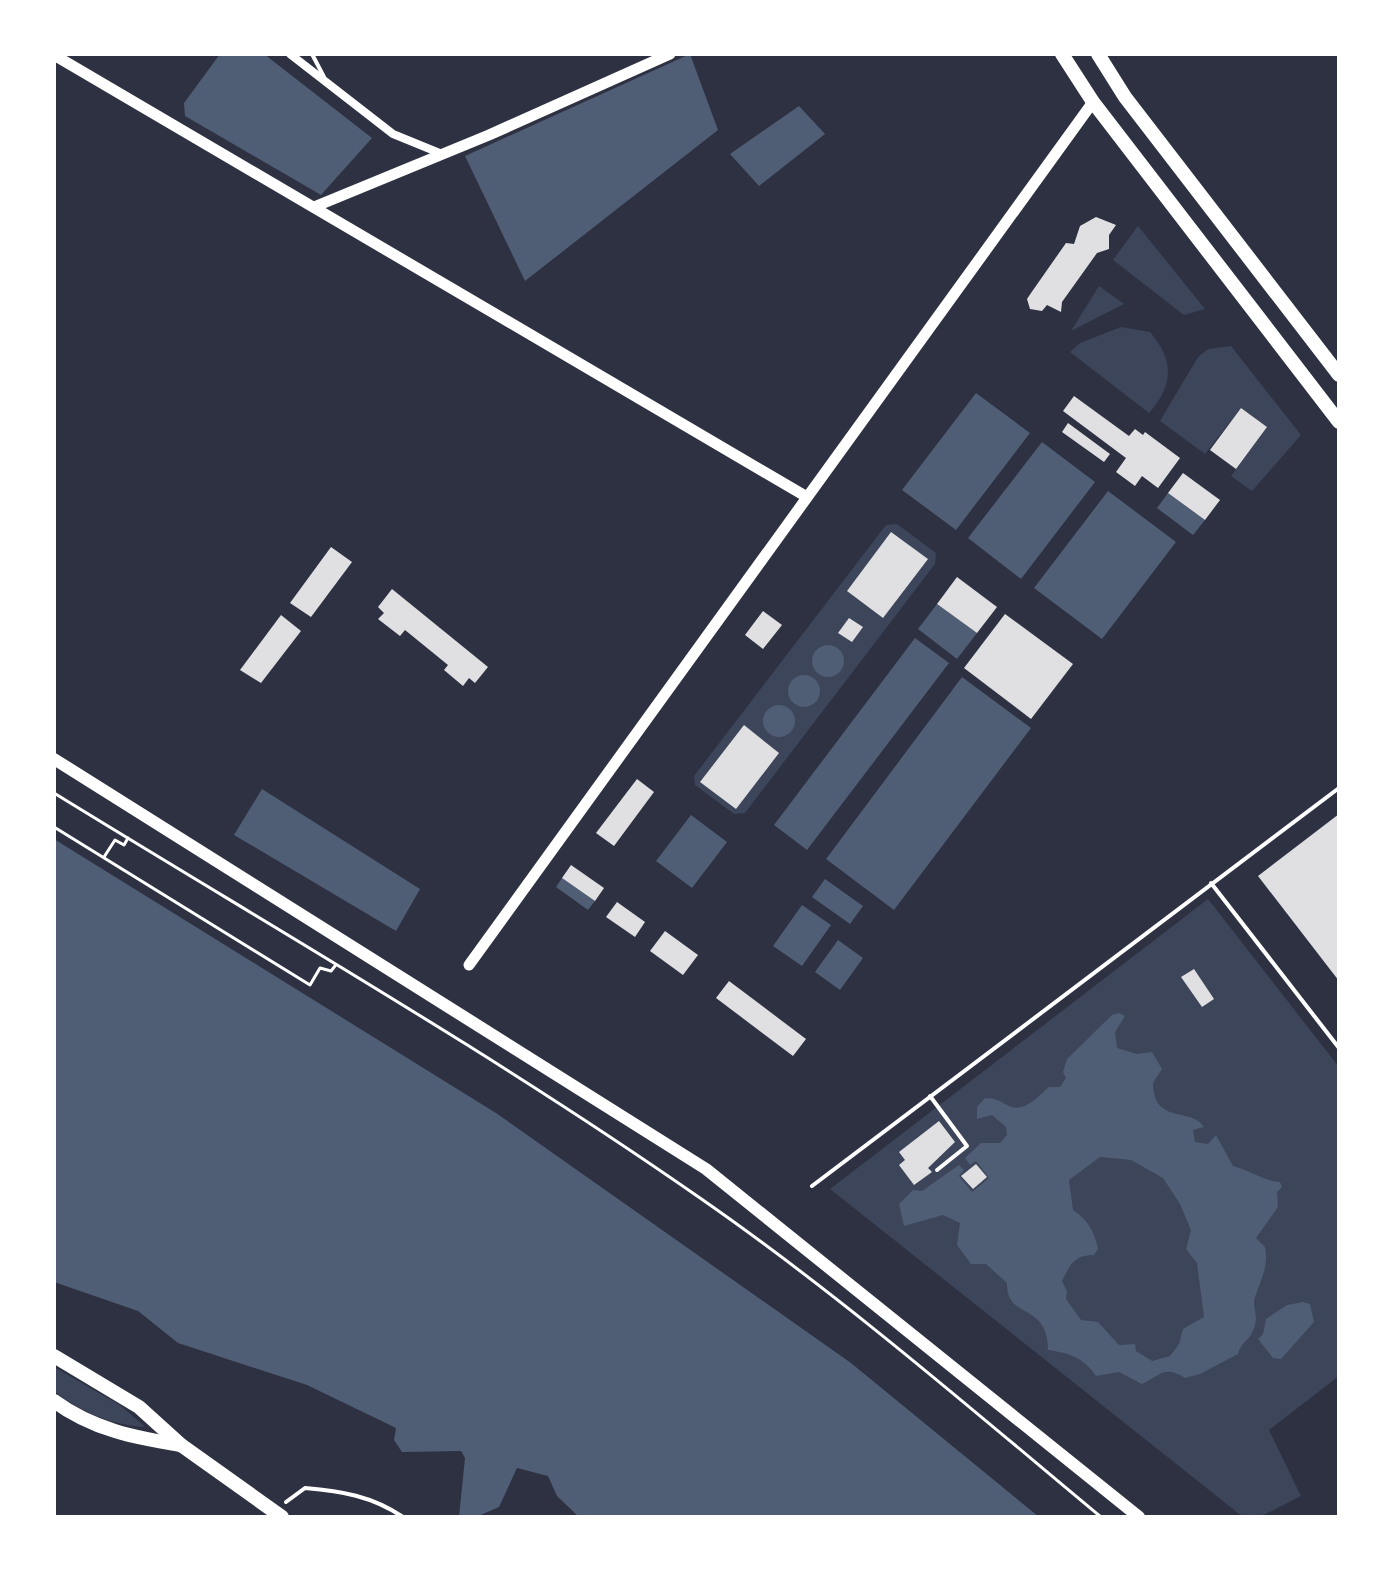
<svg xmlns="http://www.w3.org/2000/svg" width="1393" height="1571" font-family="Roboto,sans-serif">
<rect width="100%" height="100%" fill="#2d3142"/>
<g fill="#3c4559">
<polygon points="1138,226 1205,309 1184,315 1113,260"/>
<polygon points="1099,286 1124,304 1071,331"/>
<path d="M1121,327L1150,332C1175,361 1173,386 1149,413L1070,352L1080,343Z"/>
<polygon points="1231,346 1301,435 1252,491 1231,476 1267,427 1241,408 1205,454 1160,421 1198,357 1208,349"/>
<polygon points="897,524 936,553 935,564 745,813 734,814 695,785 694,776 886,525"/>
<polygon points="1208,899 1339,1067 1339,1376 1269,1430 1301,1496 1260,1517 1243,1517 830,1189"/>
<path d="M54,1367L120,1405L145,1427C111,1425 81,1412 54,1391Z"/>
</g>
<g fill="#4f5d75" fill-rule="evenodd">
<polygon points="220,54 264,54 372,138 321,195 185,116 184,103"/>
<polygon points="690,54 718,130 525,281 465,156"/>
<polygon points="799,106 825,134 759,186 730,154"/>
<polygon points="976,393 1030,433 956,530 902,490"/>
<polygon points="1042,442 1095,482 1021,579 968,538"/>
<polygon points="1108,491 1176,542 1102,639 1034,588"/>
<polygon points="1168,493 1205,520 1193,535 1157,508"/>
<polygon points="937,604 977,633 957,659 918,629"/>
<polygon points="915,638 949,663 807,850 774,825"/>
<circle cx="828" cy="661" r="16"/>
<circle cx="804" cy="691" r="16"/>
<polygon points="962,677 1031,728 894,910 826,859"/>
<circle cx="779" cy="721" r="16"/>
<polygon points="262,789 420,889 396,931 234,835"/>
<polygon points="691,815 727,842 692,888 656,861"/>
<polygon points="54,839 496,1113 851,1363 1039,1517 579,1517 557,1496 548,1476 517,1468 499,1507 476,1517 459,1517 465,1458 461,1451 402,1452 394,1440 396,1428 307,1385 178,1343 138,1311 54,1282"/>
<polygon points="562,878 595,901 588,910 556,887"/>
<polygon points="825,879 863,906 850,924 812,897"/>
<polygon points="802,905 831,925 802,966 773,946"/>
<polygon points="838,940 863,958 840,990 815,972"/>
<path d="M1119,1013L1125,1016L1115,1032L1117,1048L1137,1054L1152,1052L1162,1069L1153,1083C1153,1125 1192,1107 1204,1127L1193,1130L1195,1142L1208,1144L1216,1135L1233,1166C1249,1170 1264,1181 1280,1182L1282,1187L1277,1192L1278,1207L1256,1238L1265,1247C1269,1267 1261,1279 1255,1297C1251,1308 1261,1316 1252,1333C1247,1342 1241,1343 1238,1354L1200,1374L1185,1378C1164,1365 1161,1375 1142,1384L1119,1372L1096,1376C1083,1357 1069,1353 1048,1350C1048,1301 1006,1321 1007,1283L986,1264H971L957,1245L960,1223L943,1215L904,1226L899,1204L913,1190L922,1191L959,1165L964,1170L959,1176L972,1192L989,1178L976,1161L970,1165L965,1158L981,1143H1000L1007,1135L1006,1127L992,1115L977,1119V1107L985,1098C996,1098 1000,1101 1009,1106C1025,1113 1038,1096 1049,1087H1060L1066,1078L1063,1072L1067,1059L1112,1015ZM1100,1157L1131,1160L1163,1178L1180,1204L1191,1230L1186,1249L1197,1263L1204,1317L1183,1329L1179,1344L1170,1356L1152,1361L1136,1351L1135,1344L1119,1345L1098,1322L1081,1320L1066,1299L1067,1291L1062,1281C1070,1265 1074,1255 1094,1255L1098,1249C1095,1232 1087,1219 1073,1210L1069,1180Z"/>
<polygon points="1303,1302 1310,1304 1314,1322 1281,1359 1273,1358 1258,1339 1263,1334 1266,1319 1287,1305"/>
</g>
<g fill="#e0e0e3">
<polygon points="1096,217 1116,225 1109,235 1109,249 1097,253 1062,302 1061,312 1047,305 1042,311 1030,309 1027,299 1031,293 1066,243 1074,244 1080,226"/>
<polygon points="1074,396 1129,436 1135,429 1143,435 1145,432 1180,458 1158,488 1142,476 1135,486 1116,472 1126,458 1063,411"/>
<polygon points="1241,408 1267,427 1236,469 1210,450"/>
<polygon points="1068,423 1110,454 1104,462 1062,432"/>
<polygon points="1183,473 1220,500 1205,520 1168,493"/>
<polygon points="891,532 928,559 883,618 847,591"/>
<polygon points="331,547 352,562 311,617 290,603"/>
<polygon points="957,577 997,607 977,633 937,604"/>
<polygon points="392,589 488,667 475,683 469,678 463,686 444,670 448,665 405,630 400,636 378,619 384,613 378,607"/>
<polygon points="763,611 782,625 763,649 745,635"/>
<polygon points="1005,614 1073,664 1031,719 964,668"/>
<polygon points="281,615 301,631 261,683 240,670"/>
<polygon points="849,618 863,627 852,642 838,633"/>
<polygon points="744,725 779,753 736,809 700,782"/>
<polygon points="637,779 654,792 614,846 596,833"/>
<polygon points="1339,814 1339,981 1258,876"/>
<polygon points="571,865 604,888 595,901 562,878"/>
<polygon points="617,902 645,922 635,937 606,917"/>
<polygon points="665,931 698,955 683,975 650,951"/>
<polygon points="1194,969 1214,999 1202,1007 1181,977"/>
<polygon points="729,981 806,1039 793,1056 716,998"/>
<polygon points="939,1121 955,1142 928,1168 932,1172 914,1185 899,1165 905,1160 899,1152"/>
<polygon points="976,1164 987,1177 973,1189 961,1176"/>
</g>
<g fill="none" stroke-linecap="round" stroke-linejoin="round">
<g stroke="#fff" stroke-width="3">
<path d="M54,793C270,926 492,1053 700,1198C840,1295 970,1408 1101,1517"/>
<polyline points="54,827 310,985 320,968 331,971 335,966"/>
<polyline points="104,857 115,840 124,845 128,838"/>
</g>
<g stroke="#fff" stroke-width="4">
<polyline points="312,54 324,77"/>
<polyline points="1211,883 1339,1048"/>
<polyline points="930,1096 967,1146 937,1170"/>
<polyline points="812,1186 1339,788"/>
<path d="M286,1502L305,1488C341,1491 372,1496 403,1517"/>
</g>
<polyline stroke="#fff" stroke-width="8" points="290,54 393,134 442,154"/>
<g stroke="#fff" stroke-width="11">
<polyline points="54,55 807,497"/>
<polyline points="314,207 489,135 670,54"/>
<polyline points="469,965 1093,102"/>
</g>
<polyline stroke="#fff" stroke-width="12" points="54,759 706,1169 1139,1517"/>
<g stroke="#fff" stroke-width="14">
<polyline points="1062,54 1093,102 1339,422"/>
<polyline points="1098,54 1125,97 1339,375"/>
<polyline points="54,1356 139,1407 181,1445 282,1517"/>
<path d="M54,1401C92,1429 135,1438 181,1445"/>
</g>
</g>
<rect width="1393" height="1571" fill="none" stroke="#ffffff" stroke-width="112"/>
</svg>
